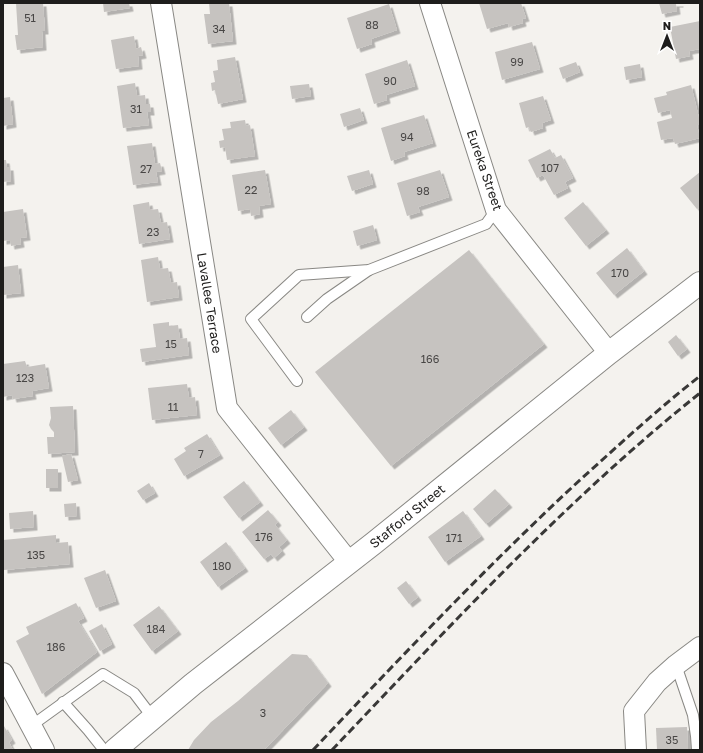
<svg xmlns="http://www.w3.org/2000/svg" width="703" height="753" font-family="'Golos Text',sans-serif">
<defs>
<filter id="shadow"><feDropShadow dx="3.5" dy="3.5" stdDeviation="0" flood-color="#0004"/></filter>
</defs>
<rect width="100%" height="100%" fill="#f4f2ee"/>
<g fill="#c6c3c0" filter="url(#shadow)">
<polygon points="16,3 43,3 45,31 42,31 43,47 17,50 15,35 18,35"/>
<polygon points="103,3 129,3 130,8 104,12"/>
<polygon points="209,3 229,3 233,41 208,44 204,14 210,14"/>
<polygon points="479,3 521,3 526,18 522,19 523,23 509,27 508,23 487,29"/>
<polygon points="659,3 680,3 680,4 676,4 677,11 662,14"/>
<polygon points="389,4 397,30 371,39 372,44 357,49 347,18"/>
<polygon points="700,21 700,49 689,51 690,56 676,59 670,27"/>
<polygon points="134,36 136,49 141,47 143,55 138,56 139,66 116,69 111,40"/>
<polygon points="532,42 540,69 502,80 495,52"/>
<polygon points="235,57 243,99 218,104 215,90 212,91 211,83 215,82 213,71 218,70 217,60"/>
<polygon points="407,60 415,86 386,95 387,100 374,104 365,74"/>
<polygon points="576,62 580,72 563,79 559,68"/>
<polygon points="640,64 642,77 626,80 624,67"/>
<polygon points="135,83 137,96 145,95 146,104 150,104 151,112 147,112 149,125 123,128 117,86"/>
<polygon points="309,84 311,96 292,99 290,86"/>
<polygon points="691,85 700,122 700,125 697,125 700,138 675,144 673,138 661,140 657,122 672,118 670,110 658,113 654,98 667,95 666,92"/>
<polygon points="543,96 551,120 542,123 543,128 531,132 529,127 526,128 519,103"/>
<polygon points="10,97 13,124 3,126 3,98"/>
<polygon points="360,108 364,120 344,127 340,114"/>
<polygon points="424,115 433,143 404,152 405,156 391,161 381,128"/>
<polygon points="245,120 246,126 250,125 255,156 227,160 225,147 220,148 219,141 224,140 222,129 231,128 230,122"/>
<polygon points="152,143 155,164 160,163 162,171 156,172 158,182 133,185 127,146"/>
<polygon points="550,149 555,158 561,155 573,178 565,182 568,188 554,195 543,175 537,178 528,160"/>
<polygon points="3,160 6,160 7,167 10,167 11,181 3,182"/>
<polygon points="265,170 271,204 259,206 260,214 251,216 250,209 238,211 232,175"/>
<polygon points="369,170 373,184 352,191 347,176"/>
<polygon points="440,170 449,197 418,207 420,212 407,216 397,183"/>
<polygon points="700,172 700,207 697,209 680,188"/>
<polygon points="149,202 150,210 158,209 161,223 167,222 170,239 139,244 133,205"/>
<polygon points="583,202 606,230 586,246 564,218"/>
<polygon points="23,209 27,237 20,238 21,244 11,246 10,240 3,241 3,212"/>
<polygon points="373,225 377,240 357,246 353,231"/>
<polygon points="627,248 644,271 614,295 596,273"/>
<polygon points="469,250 544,344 391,466 315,372"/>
<polygon points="158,257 160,269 168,268 171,283 177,282 179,297 147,302 141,260"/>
<polygon points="18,265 21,293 3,295 3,267"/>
<polygon points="169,322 169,326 178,325 180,339 187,338 189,355 142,362 140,349 156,347 153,324"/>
<polygon points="676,335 687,349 678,356 668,342"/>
<polygon points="25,361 27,367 45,364 49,388 32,391 33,396 13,399 12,395 3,397 3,364"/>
<polygon points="187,384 189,398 195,397 197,415 152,420 148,388"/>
<polygon points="73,406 75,452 48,454 47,437 54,437 54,432 51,429 49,425 51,418 50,407"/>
<polygon points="291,410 304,427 281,445 268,428"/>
<polygon points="207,434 220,455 184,476 174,459 186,451 184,448"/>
<polygon points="71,454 78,480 68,482 62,456"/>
<rect x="46" y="469" width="12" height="19"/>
<polygon points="244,481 260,502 239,518 223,497"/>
<polygon points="149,483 155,493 143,500 137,491"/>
<polygon points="495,489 509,504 486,524 473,509"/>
<polygon points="76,503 77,516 65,517 64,504"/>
<polygon points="268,510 278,522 275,525 287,540 279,547 282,551 274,558 271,554 264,559 242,532"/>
<polygon points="33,511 34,527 10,529 9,513"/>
<polygon points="463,511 481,536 445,562 428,537"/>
<polygon points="56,535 56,543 68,542 70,564 4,570 3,540"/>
<polygon points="226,542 245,568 218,587 200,562"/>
<polygon points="105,570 116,601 96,608 84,578"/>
<polygon points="406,581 418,597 409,604 397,588"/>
<polygon points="76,603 84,618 78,621 97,652 42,694 16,641 29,634 26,627"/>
<polygon points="159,606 178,631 152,651 133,625"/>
<polygon points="102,624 112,644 100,651 89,631"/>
<polygon points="292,654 307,655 328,683 264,750 188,750 194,740 211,722 238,701"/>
<polygon points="4,726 12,740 9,742 13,750 3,750 3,727"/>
<polygon points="687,727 688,750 657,750 656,728"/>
</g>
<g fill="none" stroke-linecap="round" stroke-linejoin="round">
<g stroke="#898884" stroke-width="12">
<g id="service">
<polyline points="307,317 327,299 369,270"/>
<polyline points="297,381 251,319 299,275 369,270 486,224 496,210"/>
<polyline points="676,665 693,715 696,736 697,750"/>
<polyline points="63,702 88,730 104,750"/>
<polyline points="31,726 103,674 134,693 153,718"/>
</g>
</g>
<g stroke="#898884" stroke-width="22">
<g id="minor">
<polyline points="161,3 227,408 349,562"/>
<polyline points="430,3 496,210 609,353"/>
<polyline points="3,673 44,750"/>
<polyline points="636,750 634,711 657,682 676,665 700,647"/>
</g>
</g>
<g stroke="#898884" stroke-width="24">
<polyline id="secondary" points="115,750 193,684 374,543 609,353 700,283"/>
</g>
<use href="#service" stroke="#fff" stroke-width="10"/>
<use href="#minor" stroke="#fff" stroke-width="20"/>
<use href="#secondary" stroke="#fff" stroke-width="22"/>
<g stroke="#393837" stroke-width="3" stroke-dasharray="8 4" stroke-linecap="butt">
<path d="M313,750C400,658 488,565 581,479C620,444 659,408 700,376"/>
<path d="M332,750C449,627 567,499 700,393"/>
</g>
</g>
<g text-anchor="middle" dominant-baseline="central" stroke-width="3.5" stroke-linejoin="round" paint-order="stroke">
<g font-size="11" fill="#484645">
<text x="30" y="17">51</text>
<text x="372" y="24">88</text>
<text x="219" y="28">34</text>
<text x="517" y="61">99</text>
<text x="390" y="80">90</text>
<text x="136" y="108">31</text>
<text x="407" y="136">94</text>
<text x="550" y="167">107</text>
<text x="146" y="168">27</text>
<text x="251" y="189">22</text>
<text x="423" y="190">98</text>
<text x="153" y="231">23</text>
<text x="620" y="272">170</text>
<text x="171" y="343">15</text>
<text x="430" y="358">166</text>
<text x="25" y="377">123</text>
<text x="173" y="406">11</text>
<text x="201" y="453">7</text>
<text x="264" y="536">176</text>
<text x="454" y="537">171</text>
<text x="36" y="554">135</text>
<text x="222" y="565">180</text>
<text x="156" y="628">184</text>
<text x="56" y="646">186</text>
<text x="263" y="712">3</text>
<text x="672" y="739">35</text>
</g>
<g font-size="13" fill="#1e1d1c" stroke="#fff">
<text transform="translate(485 170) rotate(71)">Eureka Street</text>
<text transform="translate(210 303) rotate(81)">Lavallee Terrace</text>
<text transform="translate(407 516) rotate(-39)">Stafford Street</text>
</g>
</g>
<rect width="703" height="753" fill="none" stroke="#1e1d1c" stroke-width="8"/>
<g transform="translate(667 36)" stroke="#ffffff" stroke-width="3" paint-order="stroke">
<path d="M0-3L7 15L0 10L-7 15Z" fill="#1e1d1c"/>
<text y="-6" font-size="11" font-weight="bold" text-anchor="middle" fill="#1e1d1c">N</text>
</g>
</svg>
